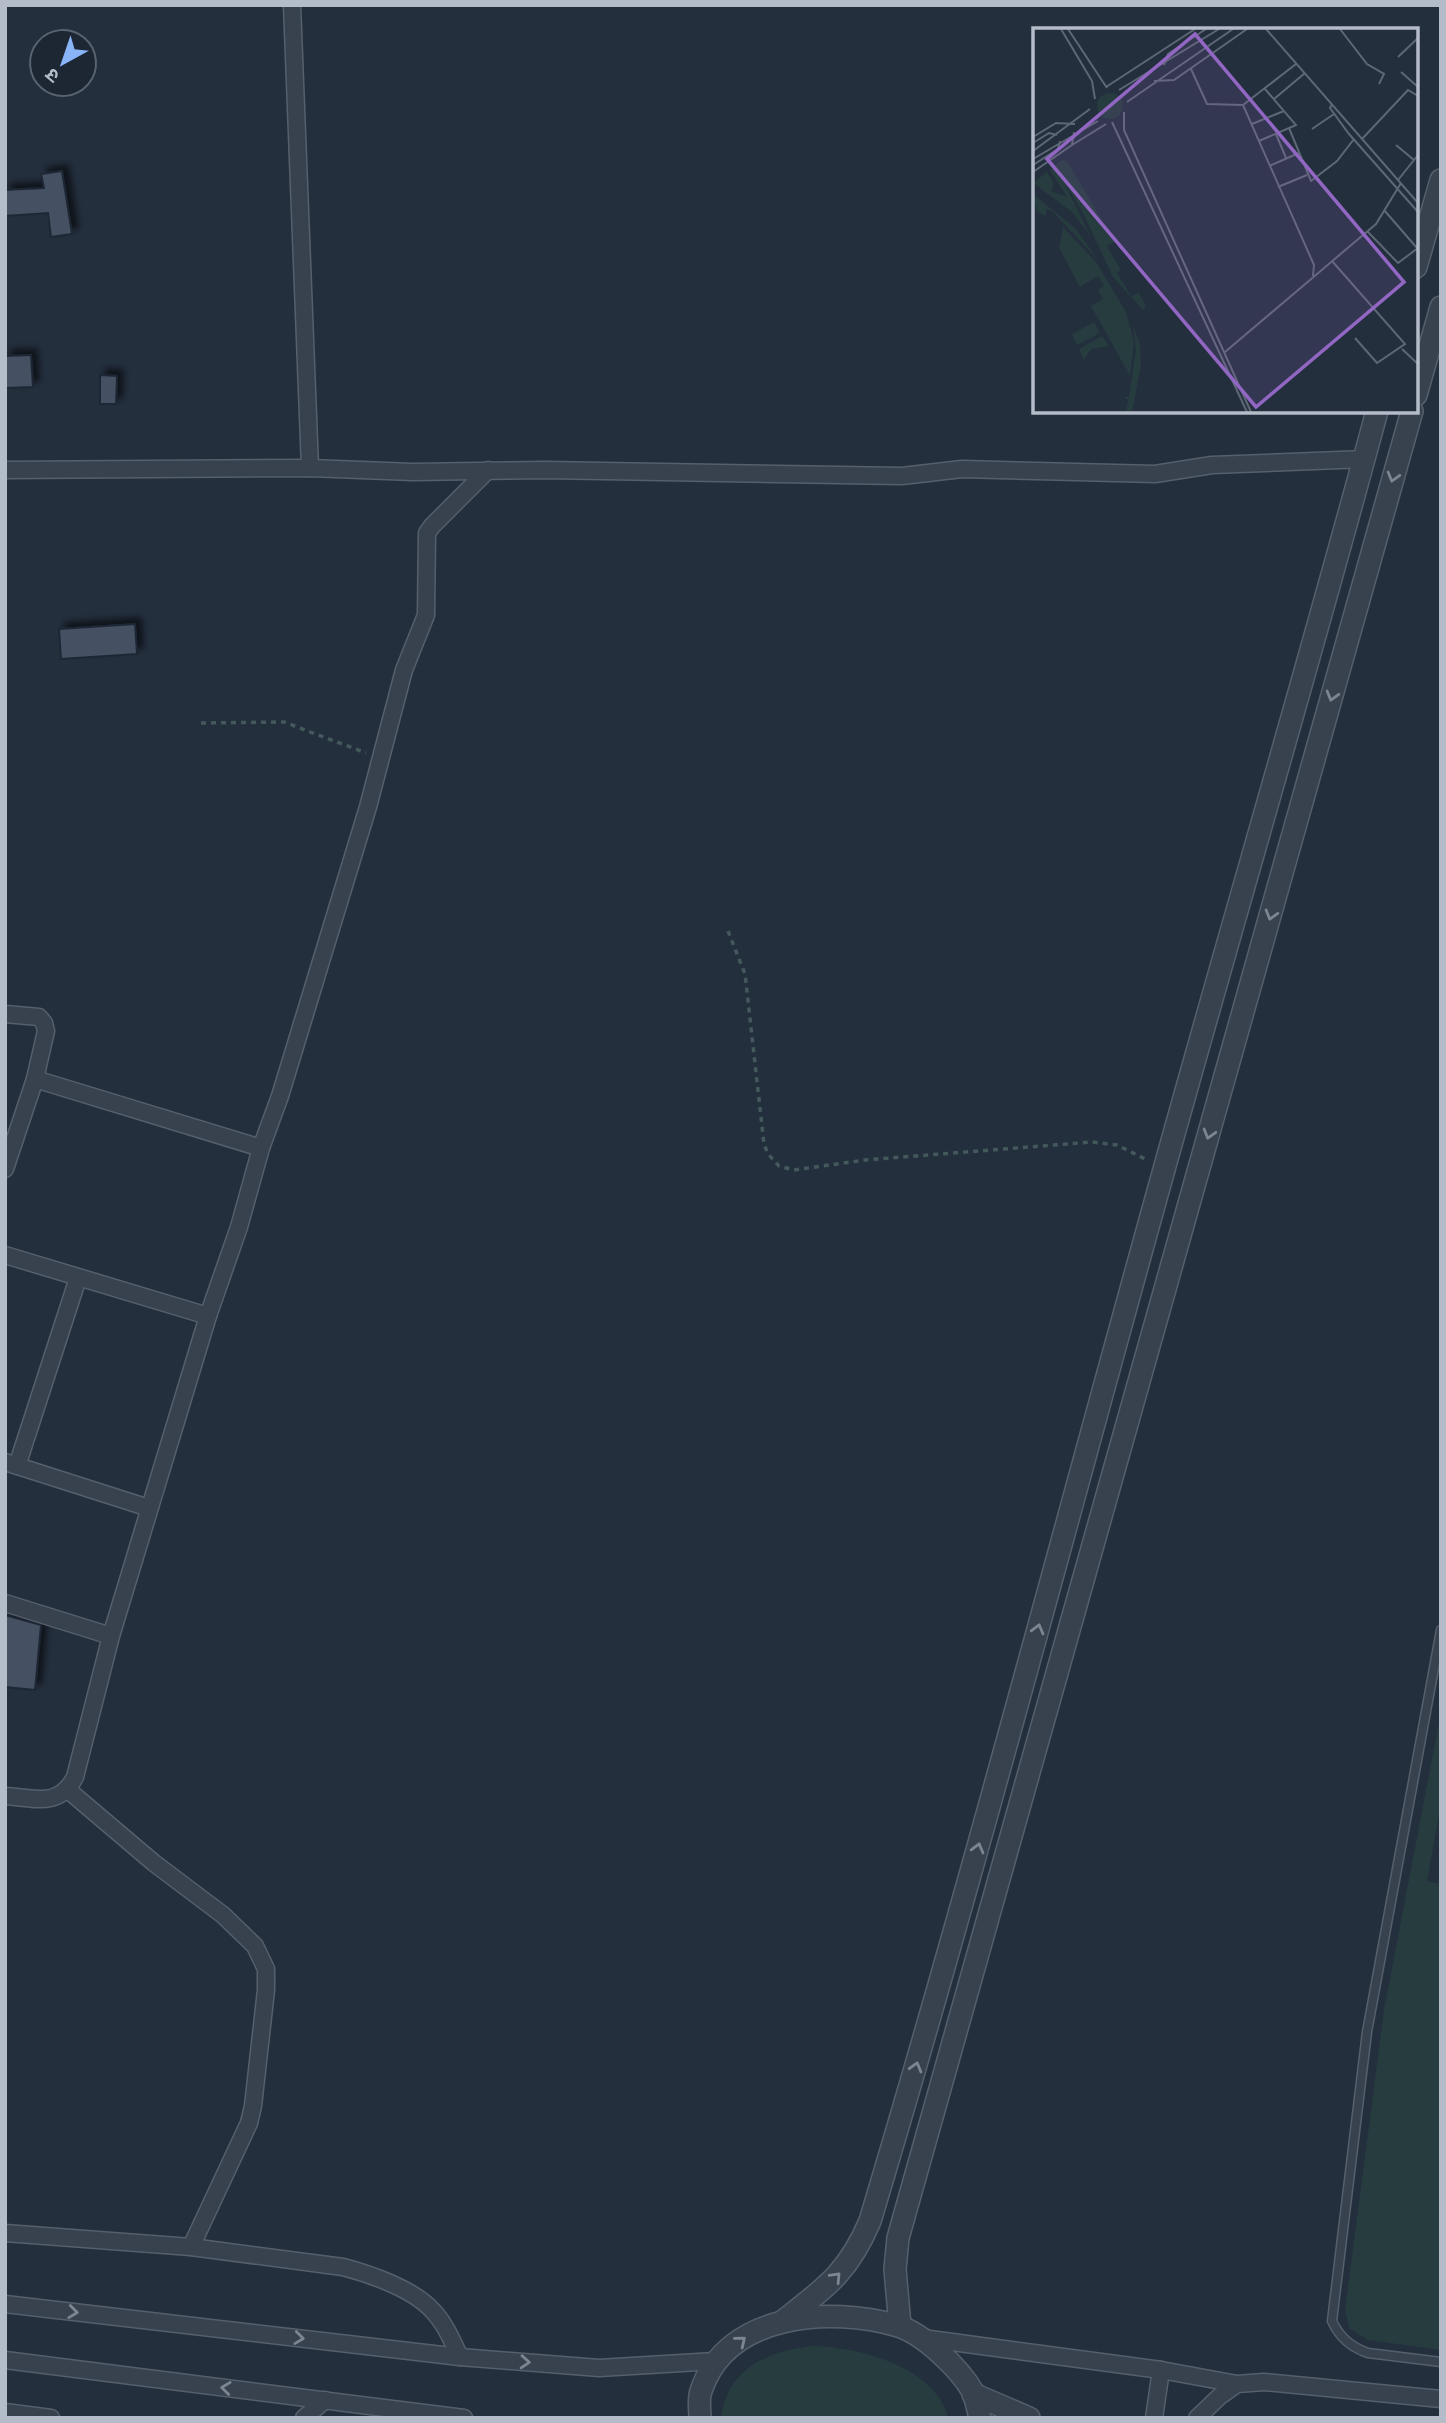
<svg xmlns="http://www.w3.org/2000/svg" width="1446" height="2423" font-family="'Public Sans','Noto Sans Devanagari',sans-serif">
<defs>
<filter id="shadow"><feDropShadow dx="6" dy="-6" stdDeviation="3.5" flood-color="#0009"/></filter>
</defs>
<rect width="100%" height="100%" fill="#242f3e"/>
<g fill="#263c3f">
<polygon points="1441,1712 1441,1804 1427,1881 1441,1884 1441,2350 1368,2340 1350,2329 1345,2311 1384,2010"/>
<path d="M813,2346C859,2347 936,2367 948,2418H721C727,2368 768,2351 813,2346Z"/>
</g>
<g fill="#455162" stroke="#1f2835" stroke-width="2" filter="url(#shadow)">
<polygon points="62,171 72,234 51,237 48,213 5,216 5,190 44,188 41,174"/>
<polygon points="31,355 33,387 5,388 5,356"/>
<polygon points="100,375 117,376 116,404 100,404"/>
<polygon points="135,624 137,654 61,659 59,629"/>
<polygon points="5,1615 41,1625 35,1690 5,1687"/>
</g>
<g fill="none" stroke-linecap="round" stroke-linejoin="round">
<g stroke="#565f6c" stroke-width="11">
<path id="service" d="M1441,1630L1367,2032L1332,2321C1340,2338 1351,2347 1368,2353L1441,2362"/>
</g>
<g stroke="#565f6c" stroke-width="19">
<g id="minor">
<polyline points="292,5 310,468"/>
<polyline points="5,470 310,468 413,472 545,470 902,476 962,469 1155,474 1212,465 1365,459"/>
<polyline points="5,1014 39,1017 44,1023 46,1031 35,1079 5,1169"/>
<polyline points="35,1079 261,1148"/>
<polyline points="5,1255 208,1316"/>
<polyline points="5,1462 149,1508"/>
<polyline points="17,1466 78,1278"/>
<polyline points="5,1603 111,1636"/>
<polyline points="68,1790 154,1863 223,1915 255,1946 266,1969 266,1990 253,2106 249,2123 191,2247"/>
<path d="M5,1796C35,1798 59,1808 75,1777L111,1636L208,1316L239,1227L261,1148L280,1096L368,807L404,670L426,615L427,533L432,526L488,470"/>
<path d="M5,2233L191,2247L343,2267C370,2274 413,2289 432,2310C445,2323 452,2341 460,2357"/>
<polyline points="5,2304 460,2357 599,2368 715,2361"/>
<polyline points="922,2338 1161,2370 1237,2384"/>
<polyline points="5,2360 464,2418"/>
<polyline points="5,2412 51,2418"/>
<polyline points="304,2418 325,2400"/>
<polyline points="1154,2418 1161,2370"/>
<polyline points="1197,2418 1220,2396 1237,2384 1264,2382 1441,2399"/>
</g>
</g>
<g stroke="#565f6c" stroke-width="24">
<g id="tertiary">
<polyline points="1416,267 1441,180"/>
<polyline points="1416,395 1441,307"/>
<path d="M783,2321C825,2288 848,2273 870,2221C975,1871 1067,1518 1165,1166C1235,914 1309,664 1377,411"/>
<polyline points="900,2326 895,2269 898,2238 1412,411"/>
<polyline points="973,2394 1029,2418"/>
<path d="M700,2418C700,2410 698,2399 701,2391C726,2313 831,2306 898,2326C924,2334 960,2369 973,2392C976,2400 978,2410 980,2418"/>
</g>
</g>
<g stroke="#44595c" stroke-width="3.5" stroke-dasharray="5 5" stroke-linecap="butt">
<polyline points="201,723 284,722 366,753"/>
<polyline points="728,931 745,974 764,1144 768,1154 779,1166 794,1170 865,1160 1092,1142 1117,1145 1147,1160"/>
</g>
<use href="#service" stroke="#38414e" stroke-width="8"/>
<use href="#minor" stroke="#38414e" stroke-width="16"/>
<use href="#tertiary" stroke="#38414e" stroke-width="21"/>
</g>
<defs><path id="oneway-chevron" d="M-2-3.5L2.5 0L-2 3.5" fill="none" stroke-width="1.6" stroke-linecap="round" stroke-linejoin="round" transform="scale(1.75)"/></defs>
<g stroke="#7c8592">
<use href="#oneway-chevron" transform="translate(1393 477) rotate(106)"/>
<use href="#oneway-chevron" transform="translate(1332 696) rotate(106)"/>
<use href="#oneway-chevron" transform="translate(1271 915) rotate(106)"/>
<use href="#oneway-chevron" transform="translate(1209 1134) rotate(106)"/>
<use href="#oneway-chevron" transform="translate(1038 1629) rotate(-75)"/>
<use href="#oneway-chevron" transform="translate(978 1848) rotate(-75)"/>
<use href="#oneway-chevron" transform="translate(916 2067) rotate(-74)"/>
<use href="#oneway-chevron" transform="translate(836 2277) rotate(-47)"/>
<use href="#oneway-chevron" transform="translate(73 2312) rotate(7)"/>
<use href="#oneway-chevron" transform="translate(299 2338) rotate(7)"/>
<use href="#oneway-chevron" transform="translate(741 2341) rotate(-39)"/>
<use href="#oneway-chevron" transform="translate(525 2362) rotate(4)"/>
<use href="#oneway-chevron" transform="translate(226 2388) rotate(-173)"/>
</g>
<g transform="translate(1033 28)">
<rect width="385" height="385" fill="#242f3e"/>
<path d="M64 78a13 13 0 1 1 26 0a13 13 0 1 1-26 0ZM29,132L34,133L82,214L74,218L88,242L84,245L98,268L106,265L113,278L110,282L80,249L50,185L28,148L58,209L39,184L0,155L14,144L21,156L18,163L34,169L17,142ZM0,166L43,201L66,233L19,183L13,181V188L4,184ZM30,199L63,234L93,284L101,313L97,348L58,278L70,271L65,262L71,258L65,248L47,259L26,220ZM61,294L67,305L44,317L39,306ZM100,297L107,316L108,337L99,384H93L95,372L91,369H96L103,322ZM69,308L76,318L58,321L51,332L46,321Z" fill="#263c3f"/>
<path fill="none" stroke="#5e6776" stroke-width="2" d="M28,1L59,53L62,71M35,1L74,60M233,1L385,175M307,1L334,36L351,46L346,56M365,29L385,10M263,36L210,77L281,237L280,248M131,37L135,26L173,1M158,41L174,76L210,77M368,44L385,59M121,53L141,52L214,1M73,59L162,1M86,62L186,1M241,71L272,45M94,74L200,1M299,76L297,80L316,106L385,184M91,84V102L218,384M79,94L214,384M219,96L251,83M256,100L278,153L304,133L321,111M279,101L301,86M243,106L253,130M0,109L23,95L42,96M329,111L375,62L385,68M226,113L263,97L232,61M0,115L16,105L24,107M39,117L73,96M363,117L381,132M0,123L57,81M0,131L65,93M0,137L25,121L27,113M236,138L266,125M0,144L39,117L41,104M365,152L385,127M245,159L274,147M351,182L384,220M335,204L365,235L385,220M299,233L372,316L344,335L322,310M369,321L385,336M192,324L343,196L368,155"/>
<path fill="#9266c3" fill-opacity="0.15" stroke="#9266c3" stroke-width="3.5" d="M162,6L371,254L223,379L14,131Z"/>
<rect width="385" height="385" fill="none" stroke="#b4bcc9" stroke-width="3.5"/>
</g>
<rect width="1446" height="2423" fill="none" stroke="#b4bcc9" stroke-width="14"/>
<g transform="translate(63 63) rotate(220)"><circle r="33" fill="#1d2633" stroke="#59626f" stroke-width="2"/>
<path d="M0-5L12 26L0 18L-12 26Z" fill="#8ab4f8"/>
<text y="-10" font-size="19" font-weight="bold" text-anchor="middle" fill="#b4bcc9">उ</text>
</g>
</svg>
